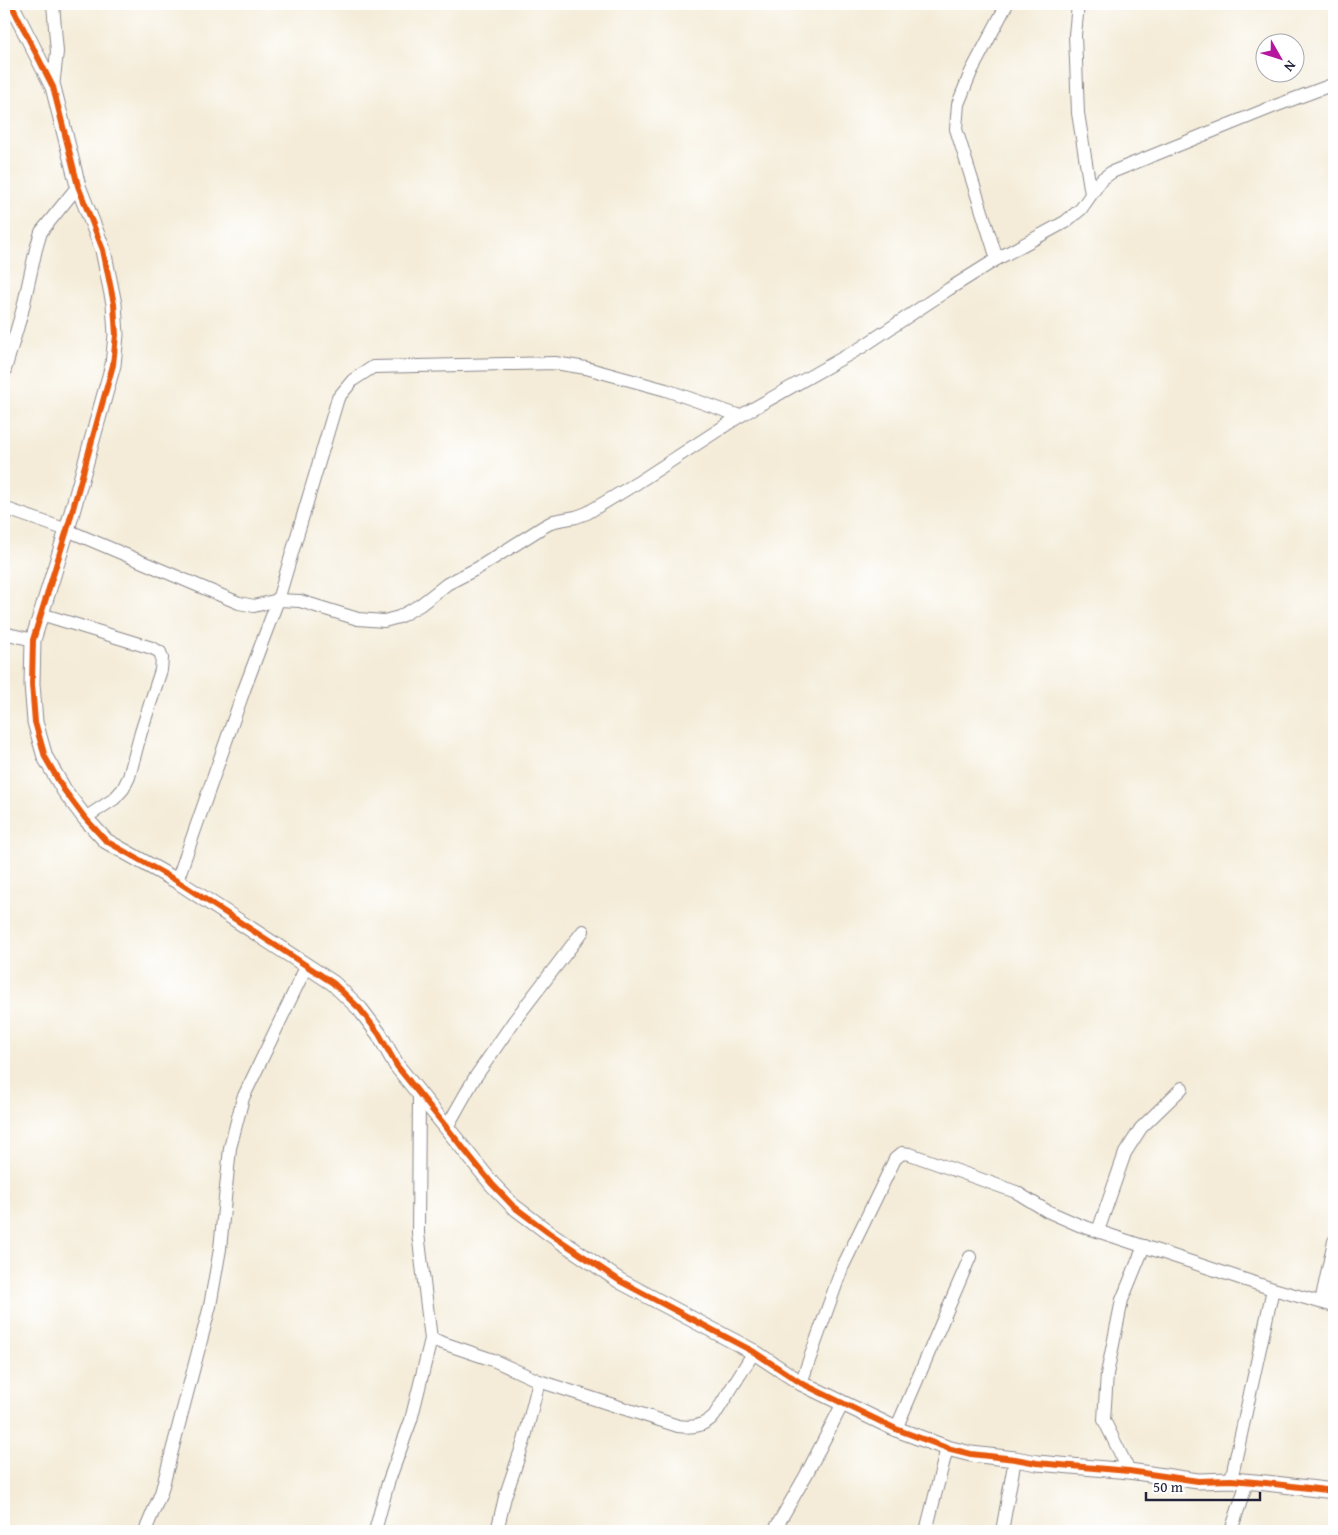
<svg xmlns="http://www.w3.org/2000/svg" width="1338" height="1535" font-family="'Gentium Book Plus',serif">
<rect width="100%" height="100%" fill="#fff"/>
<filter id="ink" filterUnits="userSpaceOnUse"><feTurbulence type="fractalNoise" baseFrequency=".02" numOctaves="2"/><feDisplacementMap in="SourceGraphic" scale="10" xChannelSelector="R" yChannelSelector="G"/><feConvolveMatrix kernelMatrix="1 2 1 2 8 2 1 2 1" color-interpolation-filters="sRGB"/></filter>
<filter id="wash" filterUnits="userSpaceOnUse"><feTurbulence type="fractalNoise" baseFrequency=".0096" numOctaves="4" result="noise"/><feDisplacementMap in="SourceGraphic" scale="20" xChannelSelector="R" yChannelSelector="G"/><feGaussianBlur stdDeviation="1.12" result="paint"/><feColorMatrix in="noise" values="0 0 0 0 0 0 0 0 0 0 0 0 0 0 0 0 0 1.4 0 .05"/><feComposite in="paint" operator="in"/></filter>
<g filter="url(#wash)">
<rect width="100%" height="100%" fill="#f4ecd8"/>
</g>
<g filter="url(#ink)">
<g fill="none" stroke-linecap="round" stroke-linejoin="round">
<g stroke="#8b878a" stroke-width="14">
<g id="minor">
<polyline points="1078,4 1075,35 1078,113 1091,194"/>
<polyline points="53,87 57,52 53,4"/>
<polyline points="997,259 956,129 958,104 971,72 1007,4"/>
<polyline points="4,373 22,312 36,249 41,232 78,186"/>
<polyline points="4,508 67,530 239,603 254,606 278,600 300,601 358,619 384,621 399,617 420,605 447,584 478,568 543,527 554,521 576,517 587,513 637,483 740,416 862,347 949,289 997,259 1065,222 1081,209 1102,179 1112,172 1275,106 1334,84"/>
<polyline points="41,614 152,648 160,652 162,658 161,670 141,732 129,777 123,789 114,799 85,818"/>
<polyline points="4,633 33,640"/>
<polyline points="177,881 244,690 278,600 338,398 353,380 373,367 555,363 586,368 666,390 740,416"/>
<polyline points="447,1127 474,1079 514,1021 583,931"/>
<polyline points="1098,1231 1125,1153 1141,1128 1182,1088"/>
<polyline points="1321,1302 1334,1241"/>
<path d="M431,1339L493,1360L539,1381L678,1426C694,1428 703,1426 714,1416L754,1352"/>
<polyline points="801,1383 842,1268 895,1159 902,1153 910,1154 1016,1192 1047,1211 1079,1225 1273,1289 1334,1306"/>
<polyline points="896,1429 970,1257"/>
<polyline points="1129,1471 1104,1420 1107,1374 1122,1300 1144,1246"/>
<polyline points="1231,1480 1273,1289"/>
<polyline points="145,1531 161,1493 210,1306 220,1249 230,1148 243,1098 307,965"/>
<polyline points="375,1531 388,1483 411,1420 431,1339 418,1233 419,1095"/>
<polyline points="497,1531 505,1497 524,1441 539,1381"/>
<polyline points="774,1531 806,1475 843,1403"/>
<polyline points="926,1531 947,1448"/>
<polyline points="1002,1531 1015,1459"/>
<polyline points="1231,1531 1247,1482"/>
</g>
</g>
<g stroke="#8b878a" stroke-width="17">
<polyline id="tertiary" points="11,4 53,87 78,186 103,250 114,304 116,335 113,365 67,530 33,640 32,684 35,722 45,757 64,790 85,818 106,841 177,881 333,983 360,1009 379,1034 397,1066 492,1184 513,1206 549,1233 620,1281 754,1352 801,1383 896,1429 947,1448 971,1454 1015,1459 1037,1463 1129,1471 1198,1481 1231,1480 1266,1483 1334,1491"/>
</g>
<use href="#minor" stroke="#fff" stroke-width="12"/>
<use href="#tertiary" stroke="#fff" stroke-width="15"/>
<g stroke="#fff" stroke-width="9">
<polyline id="cycleway" points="11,4 53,87 78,186 103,250 114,304 116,335 113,365 67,530 33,640 32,684 35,722 45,757 64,790 85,818 106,841 177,881 333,983 360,1009 379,1034 397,1066 492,1184 513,1206 549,1233 620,1281 754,1352 801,1383 896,1429 947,1448 971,1454 1015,1459 1037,1463 1129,1471 1198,1481 1231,1480 1266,1483 1334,1491"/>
</g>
<use href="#cycleway" stroke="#e8590c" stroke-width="6"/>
</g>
</g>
<rect width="1338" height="1535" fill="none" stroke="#fff" stroke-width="20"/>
<g transform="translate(1280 58) rotate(129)"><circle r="24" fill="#ffffff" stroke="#a7a7b1"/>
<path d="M0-4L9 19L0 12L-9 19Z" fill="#b5179e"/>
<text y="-8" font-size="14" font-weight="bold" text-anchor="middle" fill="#22223b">N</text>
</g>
<path d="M1146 1492v8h114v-8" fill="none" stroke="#22223b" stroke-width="2.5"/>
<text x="1153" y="1492" font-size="15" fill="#22223b" stroke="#ffffff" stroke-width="4" paint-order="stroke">50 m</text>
</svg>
